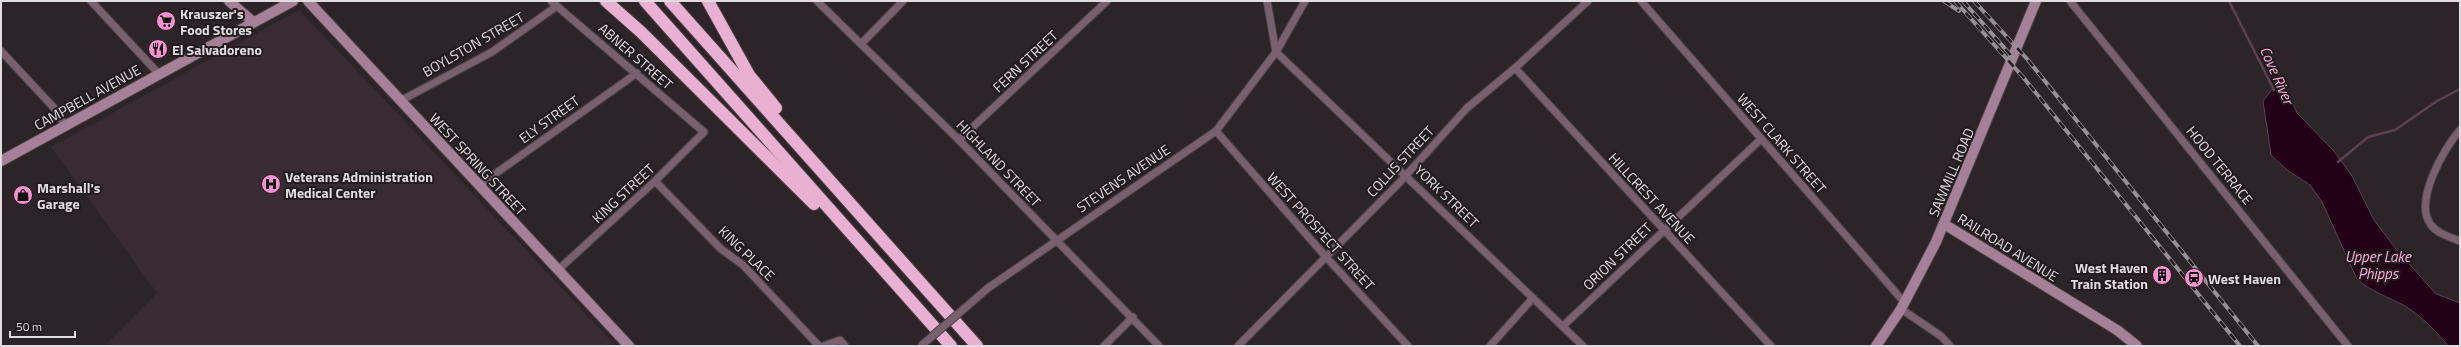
<svg xmlns="http://www.w3.org/2000/svg" width="2461" height="347" font-family="'Titillium Web',sans-serif">
<rect width="100%" height="100%" fill="#2c2428"/>
<polygon fill="#382b33" points="299,10 365,79 616,346 104,346 157,293 51,147"/>
<path fill="#220016" stroke="#5b4252" d="M2279,85L2285,86L2297,113L2333,150L2352,176L2374,220L2396,249L2436,294L2460,303V346H2448C2437,332 2421,316 2405,306C2389,297 2371,292 2357,279L2322,202L2310,185L2287,170L2271,155L2263,101L2274,87Z"/>
<g fill="none" stroke-linecap="round" stroke-linejoin="round">
<g stroke="#5b4252" stroke-width="2.5">
<polyline points="2229,1 2274,90"/>
<polyline points="2338,162 2368,137 2395,130 2437,101 2460,89"/>
</g>
<g stroke="#494145" stroke-width="9">
<g id="street">
<polyline points="91,1 158,73"/>
<polyline points="551,1 704,132 655,181 558,270"/>
<polyline points="817,1 959,140 1159,346"/>
<polyline points="1267,1 1276,52 1583,346"/>
<polyline points="1641,1 1904,302"/>
<polyline points="2070,1 2348,346"/>
<polyline points="861,44 903,1"/>
<polyline points="1,51 55,109 66,126"/>
<polyline points="1515,68 1771,346"/>
<polyline points="400,101 492,52 557,6"/>
<path d="M2460,130C2444,148 2413,202 2431,225C2438,234 2450,237 2460,241"/>
<polyline points="1216,131 1326,257 1408,346"/>
<polyline points="959,140 1107,1"/>
<polyline points="655,181 721,249 743,265 819,346"/>
<polyline points="478,186 637,73"/>
<polyline points="988,288 1216,131 1276,52 1305,1"/>
<polyline points="1901,309 1941,336 1950,346"/>
<polyline points="1563,326 1761,139"/>
<polyline points="823,346 840,340 845,346"/>
<polyline points="1104,346 1133,317"/>
<polyline points="1238,346 1400,182 1467,108 1515,68 1588,1"/>
<polyline points="1490,346 1533,298"/>
</g>
</g>
<g stroke="#494145" stroke-width="12">
<g id="secondary">
<polyline points="229,1 252,21"/>
<polyline points="308,1 629,346"/>
<polyline points="1,161 293,1"/>
<polyline points="1944,224 2117,330 2137,346"/>
<polyline points="1876,346 1901,309 1936,242 2036,1"/>
</g>
</g>
<g stroke="#494145" stroke-width="14">
<g id="highway">
<polyline points="606,1 641,32 814,204"/>
<polyline points="645,1 951,346"/>
<polyline points="670,1 977,346"/>
<polyline points="708,1 749,75 776,108"/>
</g>
</g>
<use href="#street" stroke="#78606e" stroke-width="7"/>
<use href="#secondary" stroke="#a68096" stroke-width="10"/>
<use href="#highway" stroke="#eab0d1" stroke-width="12"/>
<g stroke="#979195" stroke-width="4">
<g id="rail">
<polyline points="1944,1 1959,11"/>
<polyline points="1955,1 2023,77 2240,346"/>
<polyline points="1963,1 2015,60"/>
<polyline points="1974,1 2028,60 2258,346"/>
</g>
</g>
<use href="#rail" stroke="#221b1f" stroke-width="2.5" stroke-dasharray="8" stroke-linecap="butt"/>
<g stroke="#494145" stroke-width="9" stroke-linecap="butt">
<polyline id="street-bridge" points="921,346 988,288"/>
</g>
<use href="#street-bridge" stroke="#78606e" stroke-width="7"/>
</g>
<defs>
<g id="supermarket-disc" transform="scale(1)"><circle r="9.5" fill="#f690cf" stroke="#221b1f"/><path d="M-6-5.5h2.5l.6 2H6L4.5 2H-2.5L-4.4-4H-6ZM-1.5 3.2a1.3 1.3 0 1 0 .1 0ZM3 3.2a1.3 1.3 0 1 0 .1 0Z" fill="#111"/></g>
<g id="restaurant-disc" transform="scale(1)"><circle r="9.5" fill="#f690cf" stroke="#221b1f"/><path d="M-5-6h1v4h1v-4h1v4h1v-4h1v5L-1.5 .5V6h-2V.5L-5-1ZM5-6V6H3V1.5H1.5Q1.5-4 5-6Z" fill="#111"/></g>
<g id="hospital-disc" transform="scale(1)"><circle r="9.5" fill="#f690cf" stroke="#221b1f"/><path d="M-5-5h3v3.5h4V-5h3V5h-3V1.5h-4V5h-3Z" fill="#111"/></g>
<g id="shop-disc" transform="scale(1)"><circle r="9.5" fill="#f690cf" stroke="#221b1f"/><path d="M-5-2.5h2.3a2.7 3.5 0 0 1 5.4 0H5L5.5 6h-11ZM-1.5-2.5h3a1.5 2.3 0 0 0-3 0Z" fill="#111"/></g>
<g id="building-disc" transform="scale(1)"><circle r="9.5" fill="#f690cf" stroke="#221b1f"/><path d="M-4-6H4V6H1V3H-1V6H-4ZM-2.5-4.3h1.7v1.8h-1.7ZM.8-4.3h1.7v1.8H.8ZM-2.5-1h1.7V.8h-1.7ZM.8-1h1.7V.8H.8Z" fill="#111"/></g>
<g id="station-disc" transform="scale(1)"><circle r="9.5" fill="#f690cf" stroke="#221b1f"/><path d="M-3-6H3Q5-6 5-4V2Q5 4 3 4L4.5 6H3L1.5 4h-3L-3 6H-4.5L-3 4Q-5 4-5 2V-4Q-5-6-3-6ZM-3.5-4v3h7v-3ZM-3.5 1v1.5H-2V1ZM2 1v1.5H3.5V1Z" fill="#111"/></g>
</defs>
<g fill-rule="evenodd">
<use href="#supermarket-disc" x="166" y="21"/>
<use href="#restaurant-disc" x="158" y="49"/>
<use href="#hospital-disc" x="271" y="184"/>
<use href="#shop-disc" x="23" y="195"/>
<use href="#building-disc" x="2162" y="275"/>
<use href="#station-disc" x="2194" y="278"/>
</g>
<g text-anchor="middle" dominant-baseline="central" stroke-width="4" stroke-linejoin="round" paint-order="stroke">
<g font-size="14" font-weight="bold" fill="#e1dcdf" stroke="#221b1f" text-anchor="start">
<text x="180" y="13">Krauszer's<tspan x="180" dy="16">Food Stores</tspan></text>
<text x="172" y="49">El Salvadoreno</text>
<text x="285" y="176">Veterans Administration<tspan x="285" dy="16">Medical Center</tspan></text>
<text x="37" y="187">Marshall's<tspan x="37" dy="16">Garage</tspan></text>
<text x="2148" y="267" text-anchor="end">West Haven<tspan x="2148" dy="16">Train Station</tspan></text>
<text x="2208" y="278">West Haven</text>
</g>
<g font-size="14" fill="#e1dcdf" stroke="#221b1f">
<text transform="translate(473 44) rotate(-30)">BOYLSTON STREET</text>
<text transform="translate(636 56) rotate(41)">ABNER STREET</text>
<text transform="translate(1025 61) rotate(-43)">FERN STREET</text>
<text transform="translate(87 97) rotate(-29)">CAMPBELL AVENUE</text>
<text transform="translate(549 119) rotate(-36)">ELY STREET</text>
<text transform="translate(1782 143) rotate(49)">WEST CLARK STREET</text>
<text transform="translate(1400 161) rotate(-47)">COLLIS STREET</text>
<text transform="translate(999 163) rotate(46)">HIGHLAND STREET</text>
<text transform="translate(478 164) rotate(47)">WEST SPRING STREET</text>
<text transform="translate(2220 165) rotate(51)">HOOD TERRACE</text>
<text transform="translate(1951 172) rotate(-67)">SAWMILL ROAD</text>
<text transform="translate(1123 178) rotate(-34)">STEVENS AVENUE</text>
<text transform="translate(623 193) rotate(-43)">KING STREET</text>
<text transform="translate(1447 196) rotate(44)">YORK STREET</text>
<text transform="translate(1652 198) rotate(47)">HILLCREST AVENUE</text>
<text transform="translate(1321 231) rotate(48)">WEST PROSPECT STREET</text>
<text transform="translate(2008 247) rotate(32)">RAILROAD AVENUE</text>
<text transform="translate(747 253) rotate(44)">KING PLACE</text>
<text transform="translate(1617 256) rotate(-44)">ORION STREET</text>
</g>
<g font-size="15" font-style="italic" fill="#feaedd" stroke="#221b1f">
<text transform="translate(2277 75) rotate(66)">Cove River</text>
<text x="2378" y="256">Upper Lake<tspan x="2378" dy="17">Phipps</tspan></text>
</g>
</g>
<rect width="2461" height="347" fill="none" stroke="#e1dcdf" stroke-width="4"/>
<path d="M10 331v6h65v-6" fill="none" stroke="#e1dcdf" stroke-width="2"/>
<text x="16" y="331" font-size="12" fill="#e1dcdf" stroke="#221b1f" stroke-width="3" paint-order="stroke">50 m</text>
</svg>
